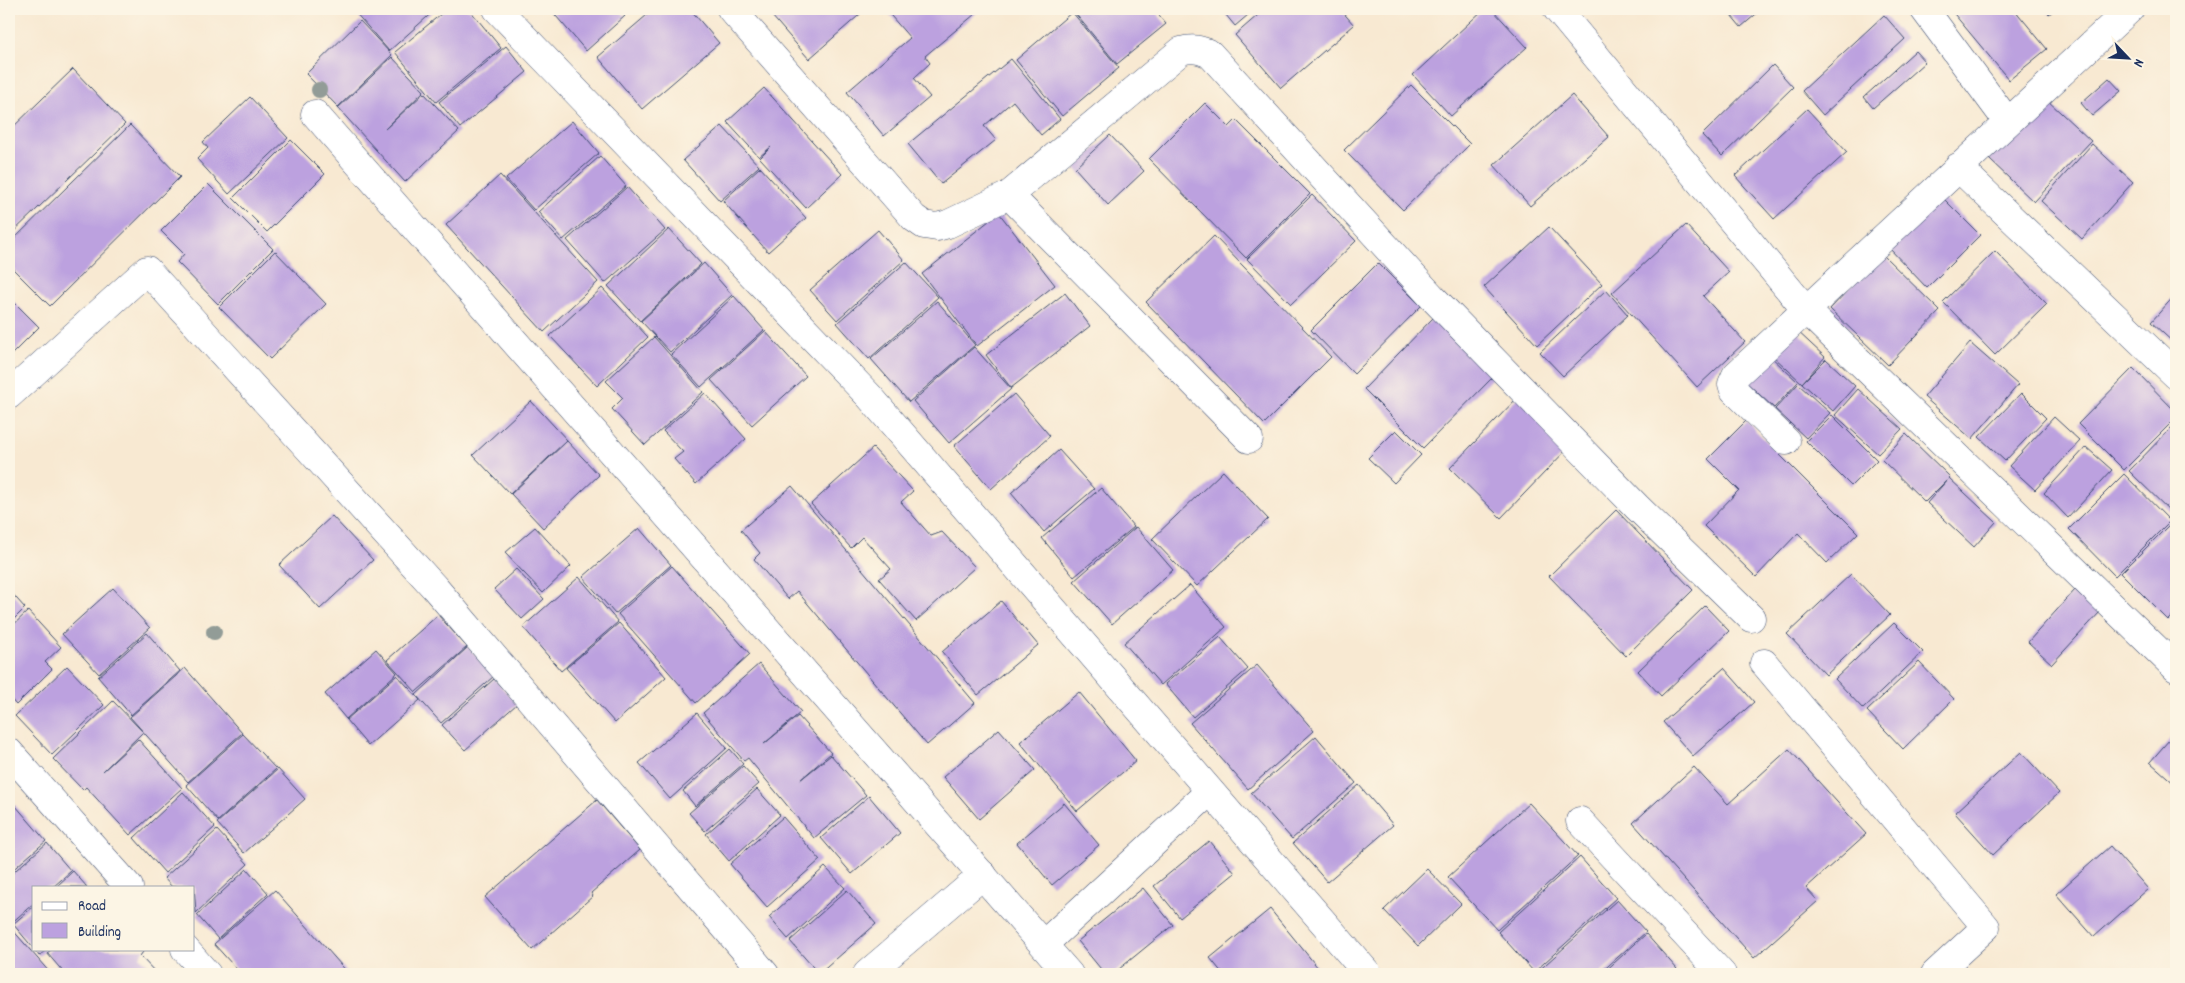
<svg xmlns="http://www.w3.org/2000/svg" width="2185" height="983" font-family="Dekko,sans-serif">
<rect width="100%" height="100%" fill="#fcf5e5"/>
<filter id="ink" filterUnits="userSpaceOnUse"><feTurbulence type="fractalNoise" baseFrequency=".02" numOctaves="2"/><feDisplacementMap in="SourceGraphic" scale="10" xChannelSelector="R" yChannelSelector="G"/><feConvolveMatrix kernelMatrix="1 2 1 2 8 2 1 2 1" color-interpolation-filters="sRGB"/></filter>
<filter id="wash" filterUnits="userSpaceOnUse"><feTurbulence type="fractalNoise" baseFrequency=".0096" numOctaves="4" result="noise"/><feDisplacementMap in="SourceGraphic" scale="20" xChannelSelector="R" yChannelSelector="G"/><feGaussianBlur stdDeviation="1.12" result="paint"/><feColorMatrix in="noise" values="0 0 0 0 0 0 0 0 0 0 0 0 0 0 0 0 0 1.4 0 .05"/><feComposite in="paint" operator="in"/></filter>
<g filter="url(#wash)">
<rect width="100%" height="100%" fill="#f8e9d2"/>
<g id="blocks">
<g fill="#bca1df">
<polygon points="356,9 436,9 389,51 354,11"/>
<polygon points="447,9 469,9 501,48 436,102 395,52"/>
<polygon points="550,9 618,9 625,16 586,51"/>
<polygon points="654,9 690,9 719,43 642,109 598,57"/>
<polygon points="781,9 866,9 809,59 772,16"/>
<polygon points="885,9 981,9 925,56 930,63 914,78 930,97 884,136 847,92 910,38"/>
<polygon points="1077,9 1153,9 1166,24 1117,64 1074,12"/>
<polygon points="1221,9 1255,9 1235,26"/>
<polygon points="1265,9 1340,9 1354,25 1281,88 1235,35"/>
<polygon points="1484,9 1492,9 1527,47 1451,116 1413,75"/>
<polygon points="1726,9 1762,9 1741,27"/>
<polygon points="1950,9 2014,9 2047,49 2009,80"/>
<polygon points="2045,9 2056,9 2049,14"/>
<polygon points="1072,12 1119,68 1062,116 1016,60"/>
<polygon points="1884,15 1905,39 1823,115 1802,91"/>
<polygon points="360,21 392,55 338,107 306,74"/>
<polygon points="506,46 527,72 460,128 439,102"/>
<polygon points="1915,51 1925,62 1873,108 1864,97"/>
<polygon points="392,57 424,91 385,129 424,93 459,131 405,182 338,108"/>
<polygon points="1011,59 1060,119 1041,135 1013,101 984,126 996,140 941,184 908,144"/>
<polygon points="1773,65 1793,87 1722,156 1702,135"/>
<polygon points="73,69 125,124 9,236 9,131"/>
<polygon points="2109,78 2121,91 2092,116 2081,103"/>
<polygon points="1411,85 1470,144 1403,210 1344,150"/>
<polygon points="764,88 842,174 806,208 760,158 771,147 759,157 727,122"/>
<polygon points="1572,95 1609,137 1530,206 1494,165"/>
<polygon points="250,97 288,138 229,194 197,159 208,148 203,142"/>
<polygon points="2046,99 2091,141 2034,202 1989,159"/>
<polygon points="1205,103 1229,127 1236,120 1310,194 1246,258 1149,159"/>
<polygon points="1807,109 1847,152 1774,219 1735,176"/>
<polygon points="572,121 599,153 534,210 506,179"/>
<polygon points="130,125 180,177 50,306 9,265 9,244"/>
<polygon points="722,126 759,166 720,201 683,160"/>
<polygon points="1110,135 1144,171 1108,205 1075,168"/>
<polygon points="291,140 325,174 267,232 233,198"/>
<polygon points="2092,144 2133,182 2082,239 2041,201"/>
<polygon points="600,156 626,186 563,240 538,212"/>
<polygon points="760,167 806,218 768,252 723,201"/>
<polygon points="500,175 598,282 544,332 446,225"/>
<polygon points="208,184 273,249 218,304 177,262 184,254 161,231"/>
<polygon points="627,187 665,230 605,283 567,240"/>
<polygon points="1312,195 1356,241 1291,304 1247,259"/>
<polygon points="1941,196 1980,235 1927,288 1889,248"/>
<polygon points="999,213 1055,285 977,346 922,274"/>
<polygon points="1686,225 1729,272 1703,296 1745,342 1697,387 1612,293"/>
<polygon points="1549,227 1602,284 1537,345 1484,287"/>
<polygon points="669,229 701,264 640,321 608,286"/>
<polygon points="878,230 904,260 837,320 810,290"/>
<polygon points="1214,236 1331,357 1264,424 1146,302"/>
<polygon points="275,251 326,304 270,359 219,307"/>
<polygon points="1995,251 2047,304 1995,355 1943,302"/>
<polygon points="1882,254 1940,311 1888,365 1830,309"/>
<polygon points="906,262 938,297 869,359 837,323"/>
<polygon points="704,263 732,295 670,352 641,321"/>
<polygon points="1378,263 1421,306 1354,374 1311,330"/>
<polygon points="602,288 648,337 597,386 550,336"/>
<polygon points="1606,290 1628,315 1563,376 1540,352"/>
<polygon points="1065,293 1090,326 1011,388 986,355"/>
<polygon points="2176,294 2176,345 2151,322"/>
<polygon points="734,296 764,330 701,387 671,354"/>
<polygon points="9,297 39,327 9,357"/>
<polygon points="937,301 975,345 909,402 871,359"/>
<polygon points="1433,318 1493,377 1423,448 1364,389"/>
<polygon points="1795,329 1825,357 1802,383 1772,355"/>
<polygon points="765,331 806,376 752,425 711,380"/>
<polygon points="654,337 703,392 645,445 612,409 623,398 606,381"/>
<polygon points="1970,343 2018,385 1972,439 1924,397"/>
<polygon points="974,347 1011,389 949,443 913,401"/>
<polygon points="1769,355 1798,382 1774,408 1745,381"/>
<polygon points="1826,359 1855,386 1833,411 1802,383"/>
<polygon points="2133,368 2176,412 2176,418 2124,470 2078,424"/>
<polygon points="1798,384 1830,413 1806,438 1775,409"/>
<polygon points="1858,389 1902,429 1878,454 1835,415"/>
<polygon points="705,393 746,439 696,484 674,459 683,452 663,431"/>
<polygon points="2021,393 2046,418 2005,461 1979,437"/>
<polygon points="1014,394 1050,436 991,489 954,446"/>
<polygon points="1518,397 1569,447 1501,518 1450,468"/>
<polygon points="531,401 567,440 510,494 473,455"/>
<polygon points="1832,415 1877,460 1851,486 1806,441"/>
<polygon points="2054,417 2080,441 2035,490 2009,466"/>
<polygon points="1746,421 1858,533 1827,563 1798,533 1756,577 1704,526 1739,490 1708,459"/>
<polygon points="2176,423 2176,517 2129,471"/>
<polygon points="1396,430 1421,455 1394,483 1368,458"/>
<polygon points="1906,434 1950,477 1925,502 1882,460"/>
<polygon points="567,441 599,475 543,528 511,494"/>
<polygon points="2086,447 2112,470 2068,518 2044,493"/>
<polygon points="873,448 913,491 901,502 931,536 942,532 975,567 916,621 879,579 891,569 862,537 851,548 811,504"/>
<polygon points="1059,450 1094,489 1044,532 1011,493"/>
<polygon points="1223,471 1268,519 1197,586 1152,539"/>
<polygon points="2124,474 2170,521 2115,576 2069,529"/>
<polygon points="1949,478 1996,522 1974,547 1927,503"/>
<polygon points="792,486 975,703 927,745 797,591 788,599 754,559 760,553 741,530"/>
<polygon points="1101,488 1134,527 1074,577 1042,538"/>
<polygon points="1616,510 1693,590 1626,656 1549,576"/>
<polygon points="332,516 373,560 320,609 279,565"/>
<polygon points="2176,518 2176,612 2168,620 2121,573"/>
<polygon points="535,527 571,566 543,593 505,553"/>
<polygon points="1136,527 1173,570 1112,624 1074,581"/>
<polygon points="639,528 671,565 615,614 583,577"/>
<polygon points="672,566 750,654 696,703 618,614"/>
<polygon points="516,569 544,599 522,619 494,589"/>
<polygon points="1851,574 1890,615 1826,675 1787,634"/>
<polygon points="579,577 618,622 561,671 523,627"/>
<polygon points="1190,585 1226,627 1161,685 1124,643"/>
<polygon points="113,588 150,628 99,674 62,634"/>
<polygon points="9,590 25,608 9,624"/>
<polygon points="2075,590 2100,612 2052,664 2028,642"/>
<polygon points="1001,601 1038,645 978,695 942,652"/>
<polygon points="1705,606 1729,631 1661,696 1638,671"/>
<polygon points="28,611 61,647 45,662 52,669 16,705 9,697 9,629"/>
<polygon points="438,615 467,647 416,692 387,660"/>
<polygon points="619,623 666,677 615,723 566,668"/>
<polygon points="1894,623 1923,652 1863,709 1835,679"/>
<polygon points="147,633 180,671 131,715 98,677"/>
<polygon points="1220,637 1248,669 1193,717 1165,684"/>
<polygon points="468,647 494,676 441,723 416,695"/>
<polygon points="376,649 397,673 346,719 325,694"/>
<polygon points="1919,662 1954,699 1903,749 1867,711"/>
<polygon points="759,664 801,712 764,744 798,716 831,753 800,780 831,755 866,795 814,838 748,758 744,761 703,713"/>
<polygon points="1257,665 1314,731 1248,789 1190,723"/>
<polygon points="67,666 104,705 52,755 15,716"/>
<polygon points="185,668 242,733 188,782 130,717"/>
<polygon points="1724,668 1754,702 1693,756 1663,722"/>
<polygon points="397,675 420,700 368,746 346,720"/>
<polygon points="494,679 517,704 465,750 442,725"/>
<polygon points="1079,692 1136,761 1077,811 1020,742"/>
<polygon points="113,701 143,732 103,771 138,739 182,788 130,835 86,787 83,790 53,759"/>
<polygon points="697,713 727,748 670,799 639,763"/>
<polygon points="999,729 1035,770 979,819 943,777"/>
<polygon points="2176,732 2176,785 2150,762"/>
<polygon points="243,734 276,769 218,821 186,785"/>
<polygon points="1316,736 1356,783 1292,839 1251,793"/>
<polygon points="730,749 743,764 695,806 683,791"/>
<polygon points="1789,749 1866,834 1806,888 1818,901 1754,958 1633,823 1694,767 1728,804"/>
<polygon points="2021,752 2059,793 1993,855 1955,813"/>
<polygon points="743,766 759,784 705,831 689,813"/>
<polygon points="278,769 305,799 244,853 217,823"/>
<polygon points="1359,785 1393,825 1327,882 1293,843"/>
<polygon points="757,789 780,815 729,861 706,834"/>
<polygon points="183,792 215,827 165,873 134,838"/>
<polygon points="869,796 900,833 852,874 821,838"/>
<polygon points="597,800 640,850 591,893 593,896 532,950 485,897"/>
<polygon points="1064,803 1099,845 1052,885 1017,843"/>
<polygon points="1529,803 1578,856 1497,930 1448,877"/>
<polygon points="15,805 46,841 9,873 9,810"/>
<polygon points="783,817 820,860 767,907 730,864"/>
<polygon points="217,830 248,864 196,913 194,887 172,887 164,878"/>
<polygon points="1209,841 1235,873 1180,918 1154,886"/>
<polygon points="47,843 71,871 53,887 34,887 34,903 9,925 9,876"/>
<polygon points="2110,846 2148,889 2094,937 2056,894"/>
<polygon points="1580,857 1616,898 1534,972 1498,932"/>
<polygon points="825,867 845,888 788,939 769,917"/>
<polygon points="247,869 268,893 218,939 197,915"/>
<polygon points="1427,869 1461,904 1418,946 1384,910"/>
<polygon points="73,871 87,887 56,887"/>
<polygon points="1143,888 1173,925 1113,974 1105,974 1078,941"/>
<polygon points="275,890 349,974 241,974 214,944"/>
<polygon points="847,890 876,924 819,974 790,941"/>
<polygon points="1617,900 1646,932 1599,974 1535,974"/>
<polygon points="34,906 34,949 13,924"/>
<polygon points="1270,909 1323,974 1223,974 1210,958"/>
<polygon points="11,928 51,974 9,974 9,930"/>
<polygon points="1646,934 1677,969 1671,974 1602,974"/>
<polygon points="34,949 47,949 39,956"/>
<polygon points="52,949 145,949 140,956 157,974 65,974 47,953"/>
</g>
</g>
</g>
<g filter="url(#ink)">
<use href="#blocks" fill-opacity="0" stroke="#3c4b6f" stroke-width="1"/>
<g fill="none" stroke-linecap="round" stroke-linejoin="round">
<g stroke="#3c4b6f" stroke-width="29">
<g id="minor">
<polyline points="497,9 870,397 1368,974"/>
<path d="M731,9L914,218L924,225L937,227L948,224L1009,195L1181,51C1192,48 1199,49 1210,54L1433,298L1637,507L1751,618"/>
<polyline points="1557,9 1806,310 2176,668"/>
<polyline points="1924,9 2007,121"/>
<polyline points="315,114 1069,974"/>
<polyline points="1958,167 2176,375"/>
<polyline points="1009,195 1249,439"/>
<polyline points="9,395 147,270 435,588 765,974"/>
<polyline points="1786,441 1734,390 1732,384 1736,375 2130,9"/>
<polyline points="1764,663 1986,927 1935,974"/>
<polyline points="9,752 129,887"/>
<polyline points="1580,821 1722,974"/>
<polyline points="1044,944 1209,792"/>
<polyline points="185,949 207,974"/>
<polyline points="867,974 983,875"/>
</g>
</g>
<use href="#minor" stroke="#fff" stroke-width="28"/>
</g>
<g fill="#929c97">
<circle cx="319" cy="90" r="8"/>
<circle cx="214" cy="632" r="8"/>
</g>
</g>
<rect width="2185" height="983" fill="none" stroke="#fcf5e5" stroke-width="30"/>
<rect x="32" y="886" width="162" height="65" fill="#fcf5e5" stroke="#a2a6af"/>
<rect x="42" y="902" width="25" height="8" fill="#ffffff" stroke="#a2a6af"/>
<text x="78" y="910" font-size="15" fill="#1b2f5e">Road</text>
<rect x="42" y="923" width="25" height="15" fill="#bca1df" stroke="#a2a6af"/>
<text x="78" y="936" font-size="15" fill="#1b2f5e">Building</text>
<g transform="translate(2128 58) rotate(115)" stroke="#fcf5e5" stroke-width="4" paint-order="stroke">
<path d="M0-4L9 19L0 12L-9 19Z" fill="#1b2f5e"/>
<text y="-8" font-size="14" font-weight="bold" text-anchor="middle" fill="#1b2f5e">N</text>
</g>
</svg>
